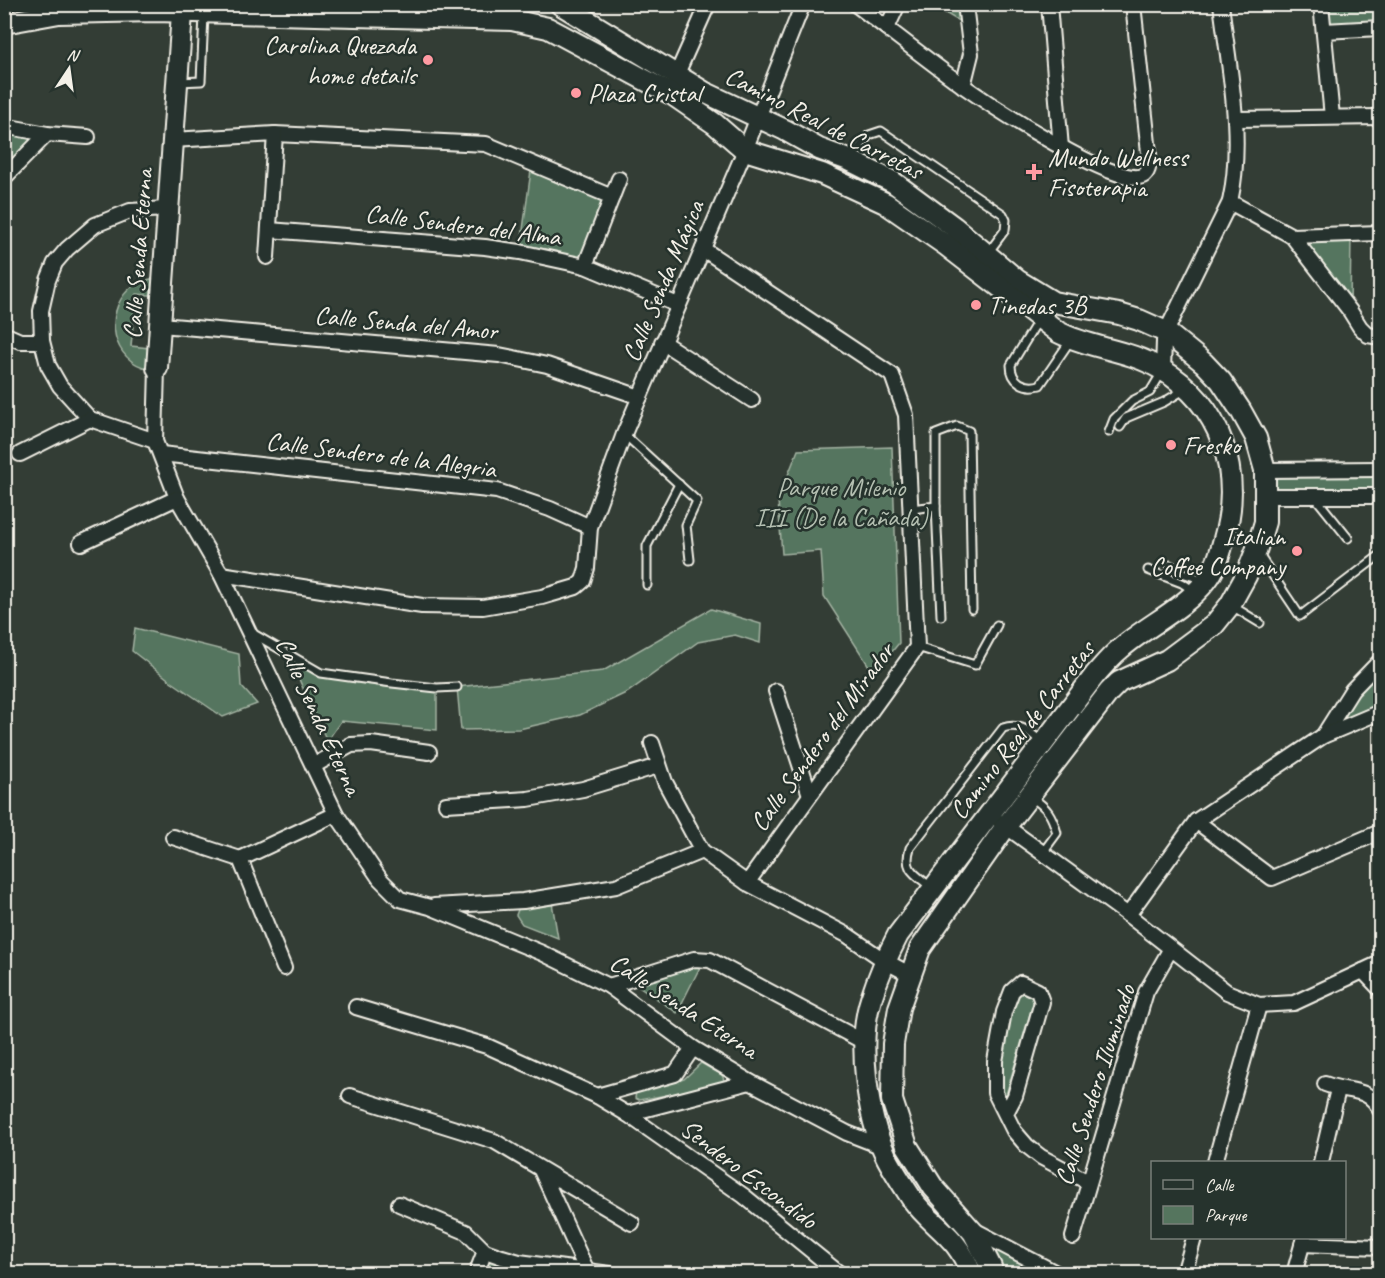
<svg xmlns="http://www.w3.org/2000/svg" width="1385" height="1278" font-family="Caveat,sans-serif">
<rect width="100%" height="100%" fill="#333d35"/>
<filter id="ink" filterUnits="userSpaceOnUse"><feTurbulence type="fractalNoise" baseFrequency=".0167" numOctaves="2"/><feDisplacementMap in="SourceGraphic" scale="12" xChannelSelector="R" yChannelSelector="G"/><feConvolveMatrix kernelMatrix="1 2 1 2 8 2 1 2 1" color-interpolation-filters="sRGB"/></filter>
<g filter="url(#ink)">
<g fill="#55755e" stroke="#a4b3a3" stroke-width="1.5">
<polygon points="931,5 965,5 967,26 932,5"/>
<polygon points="1324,5 1380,5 1380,24 1326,25"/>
<polygon points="5,126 47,134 5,178"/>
<polygon points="532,163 612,197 585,266 520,252"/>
<polygon points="1351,233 1350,311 1292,236"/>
<path d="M165,276L163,296L136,294L131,346L159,349L157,368C152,368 147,369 143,367C108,355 105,306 133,286C143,280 154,278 165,276Z"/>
<polygon points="892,447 899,643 874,674 824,596 821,551 782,554 778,500 798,450"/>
<polygon points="1380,469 1380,496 1265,496 1265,470"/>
<polygon points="711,609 761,624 760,643 735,635 698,642 628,692 580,715 519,729 461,730 457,687 603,671"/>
<polygon points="135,628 239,654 241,686 257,704 223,717 172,682 132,651"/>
<polygon points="288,655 321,673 437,688 437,730 341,721 327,741"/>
<polygon points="1380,661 1380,712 1323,736"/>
<polygon points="551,897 558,938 522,924 516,915 519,907"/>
<polygon points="703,961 677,1013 636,984"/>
<path d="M1022,988L1033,994L1034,1000L1005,1098C995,1082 1005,1029 1011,1010C1013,1002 1018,995 1022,988Z"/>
<polygon points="701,1063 722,1075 724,1080 722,1085 639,1100 635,1098 636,1092 684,1079"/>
<polygon points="973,1232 1058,1273 992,1273"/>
<polygon points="485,1251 578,1274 476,1274"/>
</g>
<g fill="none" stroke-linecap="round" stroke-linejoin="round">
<g stroke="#f4f1e8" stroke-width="11">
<g id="lane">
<polyline points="179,82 201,81 204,15"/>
<polyline points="851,158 869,135 881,131 1003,214 1006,220 1005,230 988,253"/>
<path d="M1039,319L1011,365C1011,382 1025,389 1040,385L1070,341"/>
<polyline points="1120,427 1126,418 1164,402 1184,390"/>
<polyline points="1109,432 1114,419 1132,401 1150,392 1162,372"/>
<polyline points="624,434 697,501 686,525 690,560"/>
<polyline points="1315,497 1348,538"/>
<polyline points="936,506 941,616"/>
<polyline points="911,509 936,506 936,434 957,426 969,431 972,609"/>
<polyline points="1259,555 1300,616 1380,555"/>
<polyline points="1170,565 1185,574 1204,580"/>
<polyline points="1148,570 1182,583 1194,591"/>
<polyline points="647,585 647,546 679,484"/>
<polyline points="1232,606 1260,623"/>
<polyline points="252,633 321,673 392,683 437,688 457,687"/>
<polyline points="917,647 975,665 997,625"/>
<path d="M1032,798C1047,807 1052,815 1057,833L1043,852"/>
<path d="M931,887C915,874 903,870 910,848L1003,728C1020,722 1029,732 1042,742"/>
</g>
</g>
<g stroke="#f4f1e8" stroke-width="18">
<g id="street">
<path d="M855,4C891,31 926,59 962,85C986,102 1121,192 1144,175C1150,170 1149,160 1149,153L1133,4"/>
<polyline points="1049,4 1061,148"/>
<polyline points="1321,4 1332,117"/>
<polyline points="887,28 898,4"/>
<polyline points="1324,31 1380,28"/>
<polyline points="676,76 708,4"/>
<polyline points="963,86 971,54 965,4"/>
<polyline points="1236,119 1380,117"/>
<polyline points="4,126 47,134 88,137"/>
<polyline points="172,140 275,134 486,144 612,197"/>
<polyline points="4,178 47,134"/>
<polyline points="1230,202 1292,236 1350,311 1360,327 1368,335 1380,337"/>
<polyline points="269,230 485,247 520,252 585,266 678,305"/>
<polyline points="1292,236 1380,233"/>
<polyline points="703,249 892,375 906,415 917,647 747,883"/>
<polyline points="267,257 275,134"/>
<polyline points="585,266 619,179"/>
<polyline points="161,325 499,355 547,365 640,397"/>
<polyline points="4,334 20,341 42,341"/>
<polyline points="662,342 752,400"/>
<polyline points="157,368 155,441 177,498 221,574 336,814 380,879 400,899 430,907 542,953 609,986 693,1048 750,1082 847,1133 883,1147"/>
<path d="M1163,370L1164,341L1166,332L1230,202C1244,137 1229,69 1221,4"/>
<polyline points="155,441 90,419 60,386 48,365 42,341 41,311 48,280 55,263 67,249 95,225 130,211 167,209"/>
<polyline points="20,454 90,419"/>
<polyline points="161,454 497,491 550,509 590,527"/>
<polyline points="1265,470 1380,469"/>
<polyline points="1265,496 1380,496"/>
<polyline points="81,543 177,498"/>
<polyline points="221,574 422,606 483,607 542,597 576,587 583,581 587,568 590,527 624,434 745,150 803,4"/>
<polyline points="776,691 810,795"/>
<polyline points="1323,736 1352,690 1380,661"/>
<polyline points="652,743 665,782 702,851 747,883 847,935 885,961 911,975"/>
<polyline points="313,766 351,745 371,744 429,752"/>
<polyline points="446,804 528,799 583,789 658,766"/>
<polyline points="1196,821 1272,878 1380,832"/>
<polyline points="1000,822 1128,915 1227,992 1259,1005 1294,1003 1380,963"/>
<polyline points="173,837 240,859 284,968"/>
<polyline points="240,859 336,814"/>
<polyline points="434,906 523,901 616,886 702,851"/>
<polyline points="1128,915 1196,821 1323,736 1380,712"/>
<polyline points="1363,971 1380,989"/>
<polyline points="609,986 694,959 710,960 864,1042"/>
<polyline points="356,1007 487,1046 597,1096 627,1114 744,1196 840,1274"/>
<path d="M1325,1084C1347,1093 1369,1086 1380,1110"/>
<polyline points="350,1096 494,1141 632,1223"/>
<polyline points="597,1096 675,1074 693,1048"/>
<polyline points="1006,1113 1015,1096 1042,1002 1038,991 1021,983 1012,991 1004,1012 995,1061 995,1093 1014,1131 1027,1146 1041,1157 1088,1182"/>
<polyline points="627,1114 750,1082"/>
<polyline points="1215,1162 1259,1005"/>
<polyline points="1321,1162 1338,1089"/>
<polyline points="541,1170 586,1269"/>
<polyline points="399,1204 466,1232 485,1251 502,1257 519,1262 610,1274"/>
<polyline points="972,1229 1058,1274"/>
<polyline points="1073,1237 1146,992 1170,950"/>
<polyline points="1302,1244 1380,1247"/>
<polyline points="476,1274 485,1251"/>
<polyline points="1184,1274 1194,1238"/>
<polyline points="1294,1274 1304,1238"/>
</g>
</g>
<g stroke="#f4f1e8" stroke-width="24">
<g id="secondary">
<polyline points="560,4 704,92 785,130 819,149 849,160 893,182 954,227 1017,280 1053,302 1119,314 1139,320 1166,332 1204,363 1221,381 1241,411 1256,438 1265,470 1265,522 1256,551 1246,576 1230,605 1214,625 1167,660 1119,682 1109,692 1006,826 920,949 899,1008 893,1044 892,1100 907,1146 933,1187 973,1232 991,1267 992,1274"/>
<path d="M4,23L59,13L155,11L512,20L548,28L673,95L715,124L745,150L822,174L885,203L947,246L1058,332C1091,349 1128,349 1161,369C1222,405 1243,473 1224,539C1220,554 1216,568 1206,581C1183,610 1147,625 1120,649C1111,656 1103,666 1095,675L898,935C887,956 878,977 871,999C857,1041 867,1116 886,1156C893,1170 903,1185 912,1199C933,1228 958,1235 971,1274"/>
<polyline points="157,368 182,13"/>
</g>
</g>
<use href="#lane" stroke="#26332d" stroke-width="7"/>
<use href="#street" stroke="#26332d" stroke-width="14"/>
<use href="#secondary" stroke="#26332d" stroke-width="20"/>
</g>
</g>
<g fill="#ff9aa2" stroke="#26332d" stroke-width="2">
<circle cx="428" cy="60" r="6"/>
<circle cx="576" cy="93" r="6"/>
<path d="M1031 163h6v6h6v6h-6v6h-6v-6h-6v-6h6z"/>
<circle cx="976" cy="305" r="6"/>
<circle cx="1171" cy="445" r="6"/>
<circle cx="1297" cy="551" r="6"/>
</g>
<g text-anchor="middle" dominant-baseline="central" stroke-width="5" stroke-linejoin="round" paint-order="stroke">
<g font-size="26" fill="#f4f1e8" stroke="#26332d" text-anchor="start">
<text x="416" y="45" text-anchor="end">Carolina Quezada<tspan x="416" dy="30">home details</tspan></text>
<text x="588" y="93">Plaza Cristal</text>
<text x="1048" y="157">Mundo Wellness<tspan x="1048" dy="30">Fisoterapia</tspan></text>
<text x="988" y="305">Tinedas 3B</text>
<text x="1183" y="445">Fresko</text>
<text x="1285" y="536" text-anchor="end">Italian<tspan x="1285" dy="30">Coffee Company</tspan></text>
</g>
<g font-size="26" fill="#f4f1e8" stroke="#26332d">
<text transform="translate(824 123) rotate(27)">Camino Real de Carretas</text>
<text transform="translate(463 225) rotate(7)">Calle Sendero del Alma</text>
<text transform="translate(138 254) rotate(-86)">Calle Senda Eterna</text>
<text transform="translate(663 281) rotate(-67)">Calle Senda Mágica</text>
<text transform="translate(406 323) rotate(5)">Calle Senda del Amor</text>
<text transform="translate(381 455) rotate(7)">Calle Sendero de la Alegria</text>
<text transform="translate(319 716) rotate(65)">Calle Senda Eterna</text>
<text transform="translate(1022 730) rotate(-52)">Camino Real de Carretas</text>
<text transform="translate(822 737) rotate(-54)">Calle Sendero del Mirador</text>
<text transform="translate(684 1006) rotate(33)">Calle Senda Eterna</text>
<text transform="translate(1095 1085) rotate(-72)">Calle Sendero Iluminado</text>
<text transform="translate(749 1174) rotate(37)">Sendero Escondido</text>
</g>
<g font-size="26" fill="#b4bfb1" stroke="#26332d">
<text x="841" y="487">Parque Milenio<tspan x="841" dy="30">III (De la Cañada)</tspan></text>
</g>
</g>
<rect width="1385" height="1278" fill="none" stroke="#26332d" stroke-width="24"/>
<rect x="12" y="12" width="1361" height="1254" fill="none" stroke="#f4f1e8" stroke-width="2" filter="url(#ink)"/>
<rect x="1151" y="1161" width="195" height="78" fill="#26332d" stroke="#787f78" stroke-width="1.5"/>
<rect x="1163" y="1180" width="30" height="9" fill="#26332d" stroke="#787f78" stroke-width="1.5"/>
<text x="1205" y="1191" font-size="18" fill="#f4f1e8">Calle</text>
<rect x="1163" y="1206" width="30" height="18" fill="#55755e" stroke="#787f78" stroke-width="1.5"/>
<text x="1205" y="1221" font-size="18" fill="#f4f1e8">Parque</text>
<g transform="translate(69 69) rotate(13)" stroke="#26332d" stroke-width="4.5" paint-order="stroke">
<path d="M0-4.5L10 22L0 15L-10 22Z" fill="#f4f1e8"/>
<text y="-9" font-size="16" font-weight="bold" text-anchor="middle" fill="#f4f1e8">N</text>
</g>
</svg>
